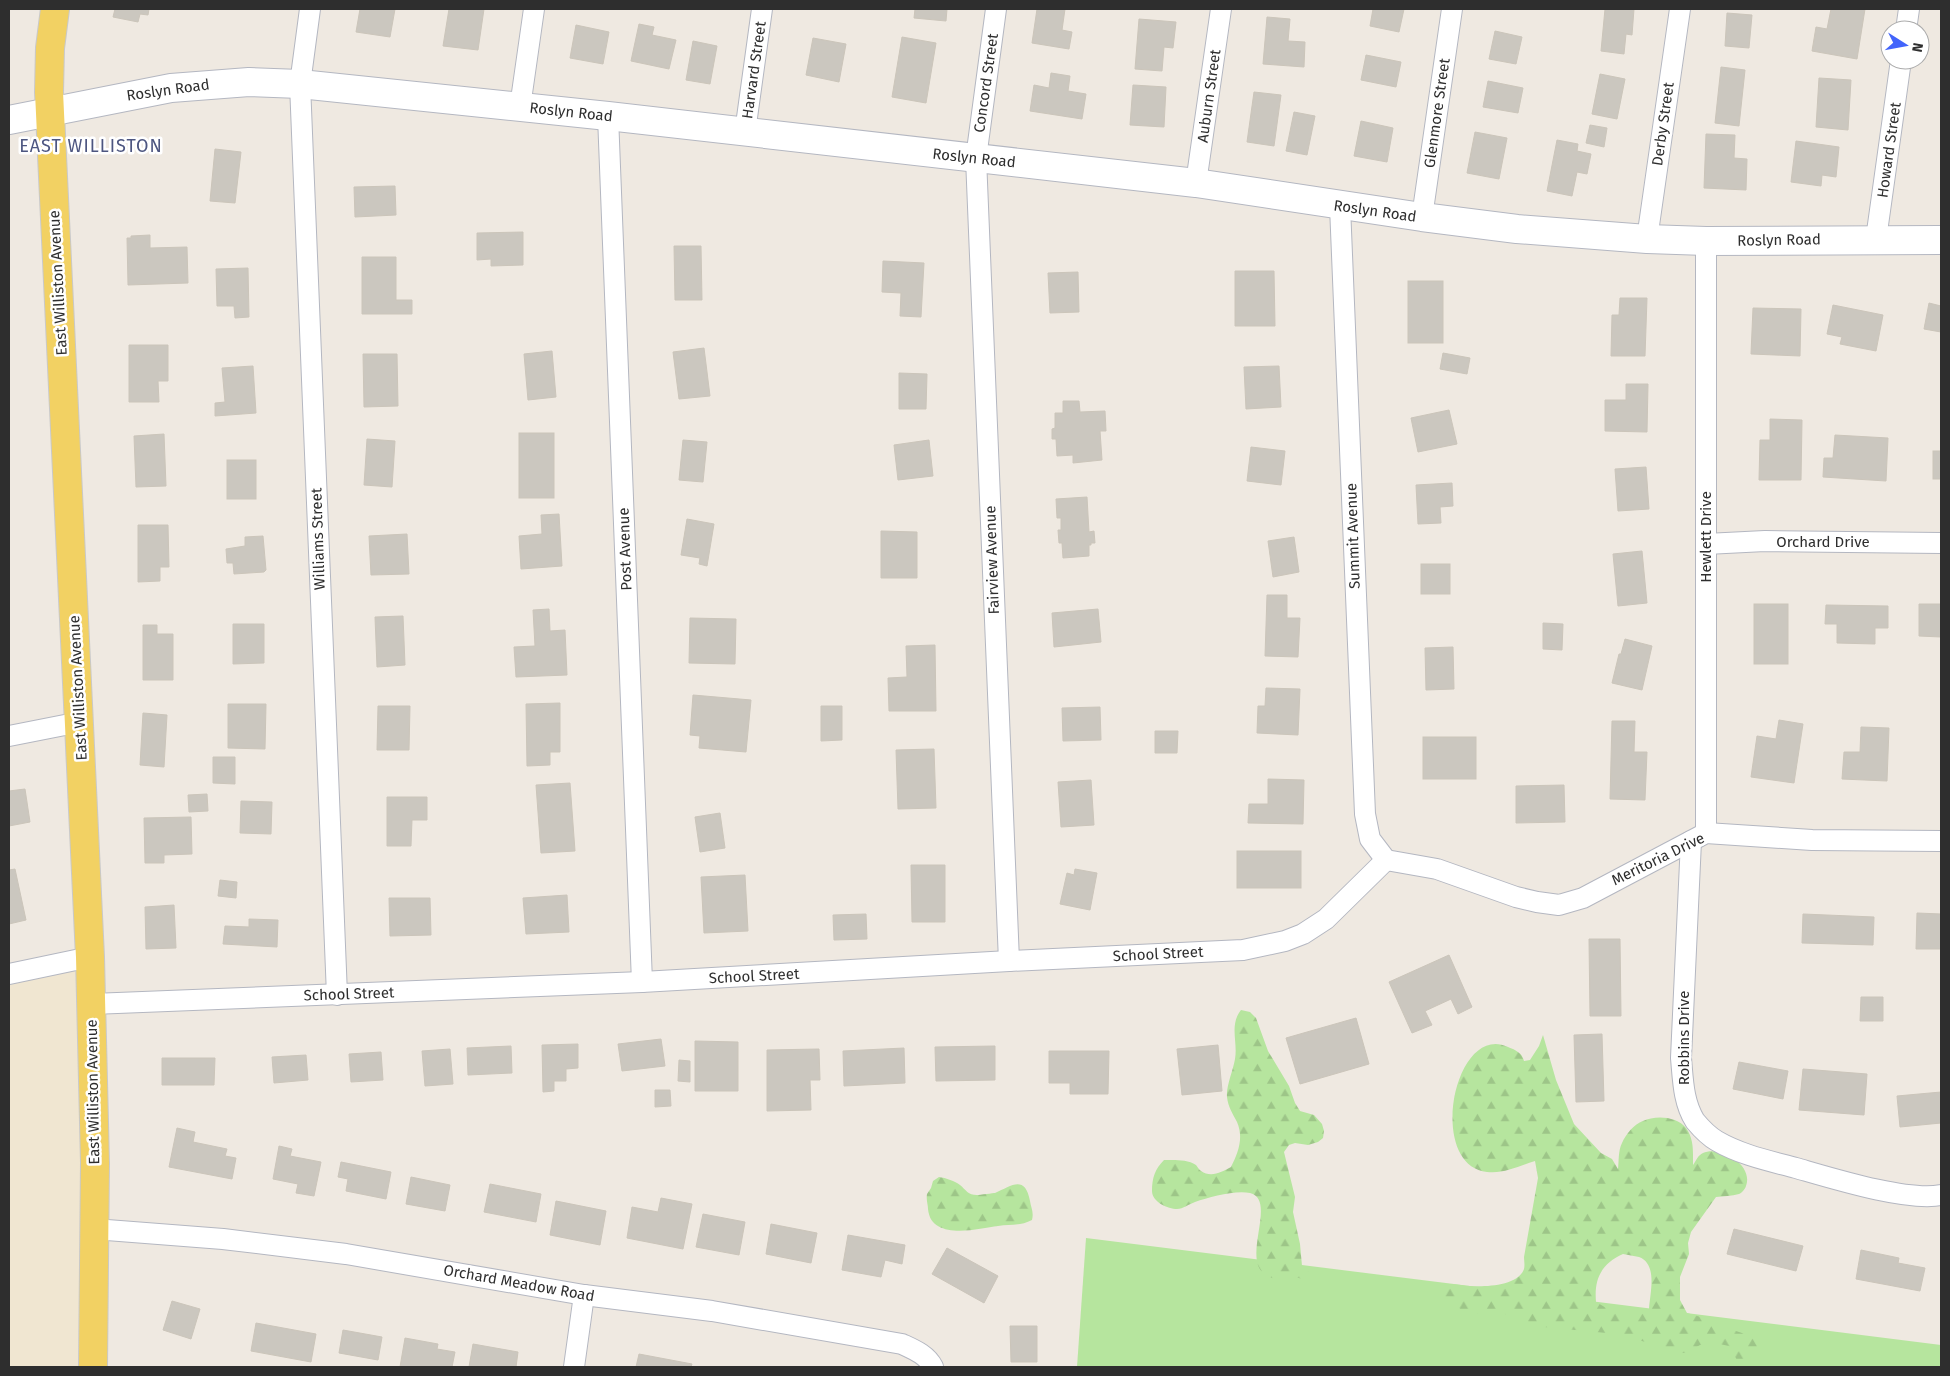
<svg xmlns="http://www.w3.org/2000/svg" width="1950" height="1376" font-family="'Fira Sans',sans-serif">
<defs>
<pattern id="forest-firs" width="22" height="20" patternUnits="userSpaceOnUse" patternTransform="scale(1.25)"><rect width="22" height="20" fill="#b6e59e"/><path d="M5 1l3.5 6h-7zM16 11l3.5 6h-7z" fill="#9dc588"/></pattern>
</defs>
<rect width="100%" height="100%" fill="#efe9e1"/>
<polygon fill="#f0e6d1" points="90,957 93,1367 9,1367 9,974"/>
<polygon fill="#b6e59e" points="1086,1238 1941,1345 1941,1367 1077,1367"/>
<g fill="url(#forest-firs)" fill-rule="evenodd">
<path d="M1241,1010L1250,1012L1256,1018L1268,1051L1289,1086L1295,1103L1300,1111L1314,1115L1322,1124L1324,1131L1323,1138L1318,1142L1308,1145L1295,1143L1289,1145L1284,1152L1295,1197L1293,1212L1300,1244L1302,1266L1314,1277C1306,1281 1298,1279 1291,1274C1282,1278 1275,1281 1266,1275C1240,1260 1278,1200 1250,1193C1235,1190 1210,1197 1195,1202C1189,1204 1183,1209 1177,1209C1168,1209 1152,1202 1152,1191C1152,1178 1155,1169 1164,1160C1174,1160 1187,1159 1196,1165C1197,1166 1199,1170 1201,1171C1211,1178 1222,1172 1231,1167C1238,1153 1244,1138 1237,1122C1233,1114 1228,1107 1227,1097C1226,1086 1233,1071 1235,1059C1238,1042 1229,1025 1241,1010Z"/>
<path d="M1543,1035L1556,1080L1574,1124L1601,1153L1612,1159L1618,1169C1619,1161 1618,1151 1622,1143C1626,1134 1634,1124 1643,1121C1655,1115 1677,1116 1686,1128C1694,1139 1693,1151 1693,1165C1696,1161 1698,1155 1703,1153C1719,1145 1754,1164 1746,1186C1745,1189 1742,1193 1739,1194C1732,1196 1723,1196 1716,1197L1691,1232L1688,1243L1689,1254L1680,1277V1300L1687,1313L1714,1321L1724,1327L1748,1335L1758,1341L1762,1345L1760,1353C1752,1358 1745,1356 1738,1362L1729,1346L1710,1342L1700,1345L1686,1353H1676L1649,1343L1617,1334L1544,1327L1502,1313L1478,1314L1464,1312L1443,1295L1440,1288C1448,1281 1460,1286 1470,1286C1485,1287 1518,1286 1524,1269C1525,1265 1524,1260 1524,1257L1538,1178L1535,1161C1519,1166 1504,1174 1487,1172C1426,1165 1454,1022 1508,1047C1516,1050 1522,1053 1524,1061L1530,1060L1539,1046ZM1623,1254C1628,1255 1634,1256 1639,1257C1658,1264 1650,1293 1649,1309C1634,1323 1611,1311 1596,1302C1594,1279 1601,1264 1623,1254Z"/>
<path d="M939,1177C946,1178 955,1181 960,1185C966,1190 968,1195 977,1195C979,1195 994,1193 995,1193C1011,1186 1025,1174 1030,1201C1031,1208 1034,1212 1032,1220C1021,1226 1011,1224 998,1226C977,1229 931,1241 928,1209C928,1204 926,1200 927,1194L931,1188L933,1181Z"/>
</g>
<g fill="#cbc7bf" stroke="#cbc5ba">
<polygon points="115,9 149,9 148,15 140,14 138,22 113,17"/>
<polygon points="360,9 395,9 390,37 356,32"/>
<polygon points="449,9 484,9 478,50 443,46"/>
<polygon points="915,9 947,9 946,21 914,18"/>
<polygon points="1037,9 1065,9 1062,30 1072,32 1069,49 1032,43"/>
<polygon points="1373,9 1404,9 1399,32 1370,26"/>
<polygon points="1605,9 1634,9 1632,35 1626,34 1624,54 1601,51"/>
<polygon points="1831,9 1865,9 1857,59 1812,51 1816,27 1827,29"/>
<polygon points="1727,13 1752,15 1749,48 1725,46"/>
<polygon points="1267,17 1290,19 1288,41 1305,42 1304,67 1263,64"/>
<polygon points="1139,19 1176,22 1173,48 1164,47 1162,71 1135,69"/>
<polygon points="639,24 654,27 652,35 676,40 669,69 631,61"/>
<polygon points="576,25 609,32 603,64 570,58"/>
<polygon points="1495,31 1522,37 1516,64 1489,59"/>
<polygon points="902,37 936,43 926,103 892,97"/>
<polygon points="813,38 846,44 839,82 806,75"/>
<polygon points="693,41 717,46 710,84 686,80"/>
<polygon points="1366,55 1401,62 1396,87 1361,80"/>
<polygon points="1721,67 1745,70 1739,126 1715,123"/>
<polygon points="1051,73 1070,76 1068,91 1086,94 1082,119 1030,111 1034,85 1049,88"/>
<polygon points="1600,74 1625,79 1617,119 1592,114"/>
<polygon points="1819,78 1851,80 1848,130 1816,127"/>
<polygon points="1488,81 1523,88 1518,113 1483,107"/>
<polygon points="1133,85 1166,87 1164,127 1130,125"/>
<polygon points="1254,92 1281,95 1274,146 1247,142"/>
<polygon points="1294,112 1315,116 1307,155 1286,151"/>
<polygon points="1361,121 1393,128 1387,162 1354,156"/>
<polygon points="1590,125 1607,128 1604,147 1586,143"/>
<polygon points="1475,132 1507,138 1499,179 1467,173"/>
<polygon points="1706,134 1735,135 1734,158 1747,159 1746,190 1704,188"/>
<polygon points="1557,140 1578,144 1577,151 1591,154 1587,174 1577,172 1572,196 1547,191"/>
<polygon points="1796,141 1839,147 1836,177 1822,175 1821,186 1791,182"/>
<polygon points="215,149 241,152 235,203 210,201"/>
<polygon points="395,186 396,215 355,217 354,187"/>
<polygon points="523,232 523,265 491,266 491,259 477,260 477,233"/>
<polygon points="150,235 150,248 187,247 188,283 128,285 127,238 131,238 131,236"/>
<polygon points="674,246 701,246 702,300 675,300"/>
<polygon points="362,257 396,257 396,300 412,300 412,314 362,314"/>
<polygon points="883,261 924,263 921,317 900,316 901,293 882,292"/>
<polygon points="248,268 249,317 235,318 234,306 217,306 216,269"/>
<polygon points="1235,271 1274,271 1275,326 1235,326"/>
<polygon points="1078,272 1079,312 1050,313 1048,273"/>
<rect x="1408" y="281" width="35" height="62"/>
<polygon points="1620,298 1647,298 1645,356 1611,356 1612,315 1619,315"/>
<polygon points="1929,303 1941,306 1941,332 1924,329"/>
<polygon points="1833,305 1883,315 1876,351 1840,344 1842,337 1827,334"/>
<polygon points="1753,308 1801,309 1800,356 1751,354"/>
<polygon points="129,345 168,345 168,381 158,381 159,402 129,402"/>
<polygon points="704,348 710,396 679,399 673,352"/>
<polygon points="552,351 556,397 528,400 524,354"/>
<polygon points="1443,353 1470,358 1467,374 1440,369"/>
<polygon points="363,354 397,354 398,406 364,407"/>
<polygon points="253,366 256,413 215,416 215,403 225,402 222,368"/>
<polygon points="1279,366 1281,407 1246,409 1244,367"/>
<polygon points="899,373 927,374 926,409 899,409"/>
<polygon points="1626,384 1648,384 1647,432 1605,431 1605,400 1626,400"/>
<polygon points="1063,401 1079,401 1080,412 1105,411 1106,431 1100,431 1102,460 1073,463 1073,455 1057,456 1056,439 1052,439 1052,429 1055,428 1055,413 1063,413"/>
<polygon points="1449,410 1457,444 1418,452 1411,418"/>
<polygon points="1770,419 1802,420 1801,480 1759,480 1760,440 1770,440"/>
<rect x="519" y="433" width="35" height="65"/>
<polygon points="164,434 166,486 136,487 134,436"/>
<polygon points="1835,435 1888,438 1886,481 1823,477 1824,458 1833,458"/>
<polygon points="367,439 395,441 392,487 364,485"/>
<polygon points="683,440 707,442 703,482 679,480"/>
<polygon points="929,440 933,476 898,480 894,445"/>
<polygon points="1251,447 1285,451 1281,485 1247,481"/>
<rect x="1933" y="451" width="8" height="28"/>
<rect x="227" y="460" width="29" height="39"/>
<polygon points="1646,467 1649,509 1618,511 1615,469"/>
<polygon points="1452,483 1453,506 1440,507 1441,523 1418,524 1416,485"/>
<polygon points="1087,497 1089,532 1094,531 1095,543 1091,543 1091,545 1089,545 1089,556 1063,558 1062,543 1059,543 1058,530 1061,530 1061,518 1057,518 1056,499"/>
<polygon points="559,514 562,566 521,569 519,536 542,534 541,515"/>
<polygon points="687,519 714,524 707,566 699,564 700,558 681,555"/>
<polygon points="138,525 168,525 169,567 160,567 160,581 138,582"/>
<polygon points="881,531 917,532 917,578 881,578"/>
<polygon points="407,534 409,574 371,575 369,536"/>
<polygon points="263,536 266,570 264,572 234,574 233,563 227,563 226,549 245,546 245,537"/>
<polygon points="1294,537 1299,572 1273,577 1268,541"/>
<polygon points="1642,551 1647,603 1618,606 1613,554"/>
<rect x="1421" y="564" width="29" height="30"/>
<polygon points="1267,595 1287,595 1287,618 1300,618 1298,657 1265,656"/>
<rect x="1754" y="604" width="34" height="60"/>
<polygon points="1919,604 1941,604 1941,637 1919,636"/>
<polygon points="1826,605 1888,606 1888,628 1875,628 1875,644 1837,643 1837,624 1825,624"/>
<polygon points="549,609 550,631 565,630 567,675 516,677 514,647 535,646 533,610"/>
<polygon points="1098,609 1101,642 1054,647 1052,613"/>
<polygon points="403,616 405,665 377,667 375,617"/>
<polygon points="690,618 736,619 735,664 689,663"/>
<polygon points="1543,623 1563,624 1562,650 1543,649"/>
<polygon points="233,624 264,624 264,663 233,664"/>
<polygon points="143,625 157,625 157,634 173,634 173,680 143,680"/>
<polygon points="1625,639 1652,646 1642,690 1612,683 1619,654 1621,654"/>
<polygon points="935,645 936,711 889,711 888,678 907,677 906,646"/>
<polygon points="1453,647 1454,689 1426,690 1425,648"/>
<polygon points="1266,688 1300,689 1298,735 1257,733 1258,706 1265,706"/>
<polygon points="693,695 751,700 746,752 699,748 700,736 690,735"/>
<polygon points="560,703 560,752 550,752 550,765 527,766 526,704"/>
<polygon points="228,704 266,704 265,749 228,748"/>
<polygon points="378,706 410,706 409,750 377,750"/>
<polygon points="821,706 842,706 842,740 821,741"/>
<polygon points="1100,707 1101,740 1063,741 1062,708"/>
<polygon points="143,713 167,715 164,767 140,765"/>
<polygon points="1779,720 1803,724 1794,783 1751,777 1757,736 1776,739"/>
<polygon points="1612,721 1635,721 1634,752 1647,752 1645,800 1610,799"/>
<polygon points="1861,727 1889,728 1887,781 1842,779 1844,752 1860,752"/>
<polygon points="1155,731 1178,731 1177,753 1155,753"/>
<rect x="1423" y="737" width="53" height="42"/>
<polygon points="934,749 936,808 898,809 896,750"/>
<polygon points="213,757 235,757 235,784 213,783"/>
<polygon points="1268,779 1304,780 1303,824 1248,823 1249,804 1268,804"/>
<polygon points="1091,780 1094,825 1061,827 1058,782"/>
<polygon points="570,783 575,851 541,853 536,785"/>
<polygon points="1564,785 1565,822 1516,823 1516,786"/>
<polygon points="25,789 30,822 9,826 9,791"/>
<polygon points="207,794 208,811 189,812 188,795"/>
<polygon points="387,797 427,797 427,820 412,820 411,846 387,846"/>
<polygon points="241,801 272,802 271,834 240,833"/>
<polygon points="720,813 725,848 700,852 695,817"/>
<polygon points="191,817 192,854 164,855 164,863 145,863 144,818"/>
<rect x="1237" y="851" width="64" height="37"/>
<polygon points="911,865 945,865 945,922 912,922"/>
<polygon points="15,869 26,920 9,924 9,870"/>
<polygon points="1075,869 1097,873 1090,910 1060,904 1067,873 1074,875"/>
<polygon points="745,875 748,931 704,933 701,877"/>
<polygon points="220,880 237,882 236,898 218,896"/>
<polygon points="567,895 569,932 526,934 523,898"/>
<polygon points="389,898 430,898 431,935 390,936"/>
<polygon points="174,905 176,948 146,949 145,907"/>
<polygon points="1917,913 1941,914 1941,949 1916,949"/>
<polygon points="866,914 867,939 834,940 833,915"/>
<polygon points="1803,914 1874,917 1873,945 1802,943"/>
<polygon points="249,919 278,920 277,947 223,944 225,926 249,927"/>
<polygon points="1589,939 1620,939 1621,1016 1590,1016"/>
<polygon points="1449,955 1472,1007 1458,1014 1451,999 1425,1011 1432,1025 1412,1033 1389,982"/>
<polygon points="1861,997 1883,997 1883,1021 1860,1021"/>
<polygon points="1356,1018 1369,1064 1300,1084 1286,1038"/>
<polygon points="1602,1034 1604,1101 1576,1102 1574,1035"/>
<polygon points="661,1039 665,1066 622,1071 618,1044"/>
<polygon points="695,1041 738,1042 738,1091 695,1091"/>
<polygon points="578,1044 578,1068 566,1069 566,1081 554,1081 554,1091 543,1092 542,1045"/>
<polygon points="1218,1045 1222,1091 1182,1095 1177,1049"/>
<polygon points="511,1046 512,1073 468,1075 467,1048"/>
<polygon points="995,1046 995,1080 936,1081 935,1047"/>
<polygon points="904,1048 905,1083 844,1086 843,1051"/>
<polygon points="450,1049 453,1084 425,1086 422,1051"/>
<polygon points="819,1049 820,1080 810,1080 811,1110 767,1111 767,1050"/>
<polygon points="1049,1051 1109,1051 1108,1094 1070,1094 1070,1083 1049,1083"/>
<polygon points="381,1052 383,1080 351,1082 349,1054"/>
<polygon points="306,1055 308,1080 274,1083 272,1057"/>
<polygon points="162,1058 215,1058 214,1085 162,1085"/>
<polygon points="679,1060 690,1061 690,1082 678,1081"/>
<polygon points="1739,1062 1788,1071 1783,1099 1733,1089"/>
<polygon points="1803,1069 1867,1074 1864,1115 1799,1110"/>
<polygon points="655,1090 670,1090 671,1106 655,1107"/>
<polygon points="1941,1092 1941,1123 1900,1127 1897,1096"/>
<polygon points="177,1128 195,1132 193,1142 227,1149 225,1156 236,1158 232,1179 169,1167"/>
<polygon points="279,1146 292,1149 290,1156 321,1162 314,1196 296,1193 298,1184 273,1179"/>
<polygon points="341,1162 391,1172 386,1199 346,1191 348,1179 338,1177"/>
<polygon points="411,1177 450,1185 445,1211 406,1204"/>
<polygon points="490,1184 541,1194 536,1222 484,1212"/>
<polygon points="661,1198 692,1204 683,1249 627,1238 632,1207 658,1212"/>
<polygon points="556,1201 606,1211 600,1245 550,1235"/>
<polygon points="703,1214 745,1222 739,1255 696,1247"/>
<polygon points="771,1224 817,1233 811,1263 766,1254"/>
<polygon points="1734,1229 1803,1246 1796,1271 1727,1254"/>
<polygon points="848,1235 905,1245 902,1264 885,1260 881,1277 842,1270"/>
<polygon points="947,1248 998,1276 984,1303 932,1274"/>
<polygon points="1861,1250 1899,1258 1898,1263 1925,1268 1920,1291 1856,1279"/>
<polygon points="172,1301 200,1309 191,1339 163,1330"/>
<polygon points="256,1323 316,1334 311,1362 251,1351"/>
<polygon points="1010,1326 1037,1326 1037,1362 1011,1362"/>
<polygon points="343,1330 382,1337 378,1360 339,1353"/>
<polygon points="405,1338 438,1344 437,1349 455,1352 452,1367 400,1367"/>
<polygon points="473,1344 518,1352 516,1367 469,1367"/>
<polygon points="639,1354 692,1364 691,1367 636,1367"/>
</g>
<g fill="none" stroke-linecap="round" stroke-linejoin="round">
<g stroke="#b4b7c1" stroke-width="22">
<g id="minor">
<polyline points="310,9 300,84 337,995"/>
<polyline points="996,9 976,158 1009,961"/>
<polyline points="1906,30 1909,9"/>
<polyline points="520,107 534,9"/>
<polyline points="608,116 642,982"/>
<polyline points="745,132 762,9"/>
<polyline points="1196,183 1221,9"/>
<polyline points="1340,206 1365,814 1370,839 1386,860"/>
<polyline points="1422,217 1452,9"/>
<polyline points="1647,239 1680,9"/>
<polyline points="1876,239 1901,60"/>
<polyline points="1706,544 1765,541 1941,543"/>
<polyline points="9,736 80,722"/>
<polyline points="1706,833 1706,241"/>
<path d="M1691,841L1681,1058C1683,1079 1683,1102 1695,1121C1700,1127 1710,1137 1717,1141C1741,1155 1770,1161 1796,1168C1831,1178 1908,1202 1941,1195"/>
<polyline points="1386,860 1437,869 1516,897 1537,902 1559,905 1583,898 1706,833 1812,840 1941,841"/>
<polyline points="9,974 90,957"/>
<polyline points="92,1004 642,982 1009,961 1243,950 1285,941 1303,934 1326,919 1386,860"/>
<path d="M94,1229L223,1239L346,1254L584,1295L712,1311L902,1344C915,1350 927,1355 933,1367"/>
<polyline points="574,1367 584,1295"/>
</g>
</g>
<g stroke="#b4b7c1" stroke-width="30">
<polyline id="secondary" points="9,120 171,88 249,82 300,84 608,116 1196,183 1422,217 1517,229 1647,239 1706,241 1941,240"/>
</g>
<g stroke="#c9c9c9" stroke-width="30">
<polyline id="primary" points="55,9 50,48 49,92 90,957 95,1163 93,1367"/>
</g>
<use href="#minor" stroke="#fff" stroke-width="20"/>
<use href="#secondary" stroke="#fff" stroke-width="28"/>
<use href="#primary" stroke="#f2d163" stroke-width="28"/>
</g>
<g text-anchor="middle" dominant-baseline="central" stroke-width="5" stroke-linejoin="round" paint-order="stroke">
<g font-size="15" fill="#2e2e2e" stroke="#fff">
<text transform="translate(754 70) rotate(-82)">Harvard Street</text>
<text transform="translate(986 83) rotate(-82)">Concord Street</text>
<text transform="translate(168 90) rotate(-8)">Roslyn Road</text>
<text transform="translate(1209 96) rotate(-82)">Auburn Street</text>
<text transform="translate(571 112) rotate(6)">Roslyn Road</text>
<text transform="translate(1437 113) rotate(-82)">Glenmore Street</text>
<text transform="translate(1663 124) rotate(-82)">Derby Street</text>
<text transform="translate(1889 150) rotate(-82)">Howard Street</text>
<text transform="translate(974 158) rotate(6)">Roslyn Road</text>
<text transform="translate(1375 211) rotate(8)">Roslyn Road</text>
<text transform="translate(1779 240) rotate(-1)">Roslyn Road</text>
<text transform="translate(58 283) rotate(-93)">East Williston Avenue</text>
<text transform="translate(1353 536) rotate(-92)">Summit Avenue</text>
<text transform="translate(1706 537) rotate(-90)">Hewlett Drive</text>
<text transform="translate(318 539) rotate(-92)">Williams Street</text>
<text x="1823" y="542">Orchard Drive</text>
<text transform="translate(625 549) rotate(-92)">Post Avenue</text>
<text transform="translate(992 560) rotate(-92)">Fairview Avenue</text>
<text transform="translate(78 688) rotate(-93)">East Williston Avenue</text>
<text transform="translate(1658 859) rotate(-26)">Meritoria Drive</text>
<text transform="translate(1158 954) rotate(-3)">School Street</text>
<text transform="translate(754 976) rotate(-3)">School Street</text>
<text transform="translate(349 994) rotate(-2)">School Street</text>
<text transform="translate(1684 1038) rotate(-90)">Robbins Drive</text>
<text transform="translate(93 1092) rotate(-91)">East Williston Avenue</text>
<text transform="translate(519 1283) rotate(10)">Orchard Meadow Road</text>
</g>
<g font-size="18" letter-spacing="1" fill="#4d5680" stroke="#fff">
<text x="91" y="146">EAST WILLISTON</text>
</g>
</g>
<rect width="1950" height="1376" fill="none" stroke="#2e2e2e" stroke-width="20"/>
<g transform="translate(1905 45) rotate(101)"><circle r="24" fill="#ffffff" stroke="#ababab"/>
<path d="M0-4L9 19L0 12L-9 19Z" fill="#4264fb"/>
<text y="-8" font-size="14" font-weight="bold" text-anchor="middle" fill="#2e2e2e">N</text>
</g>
</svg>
